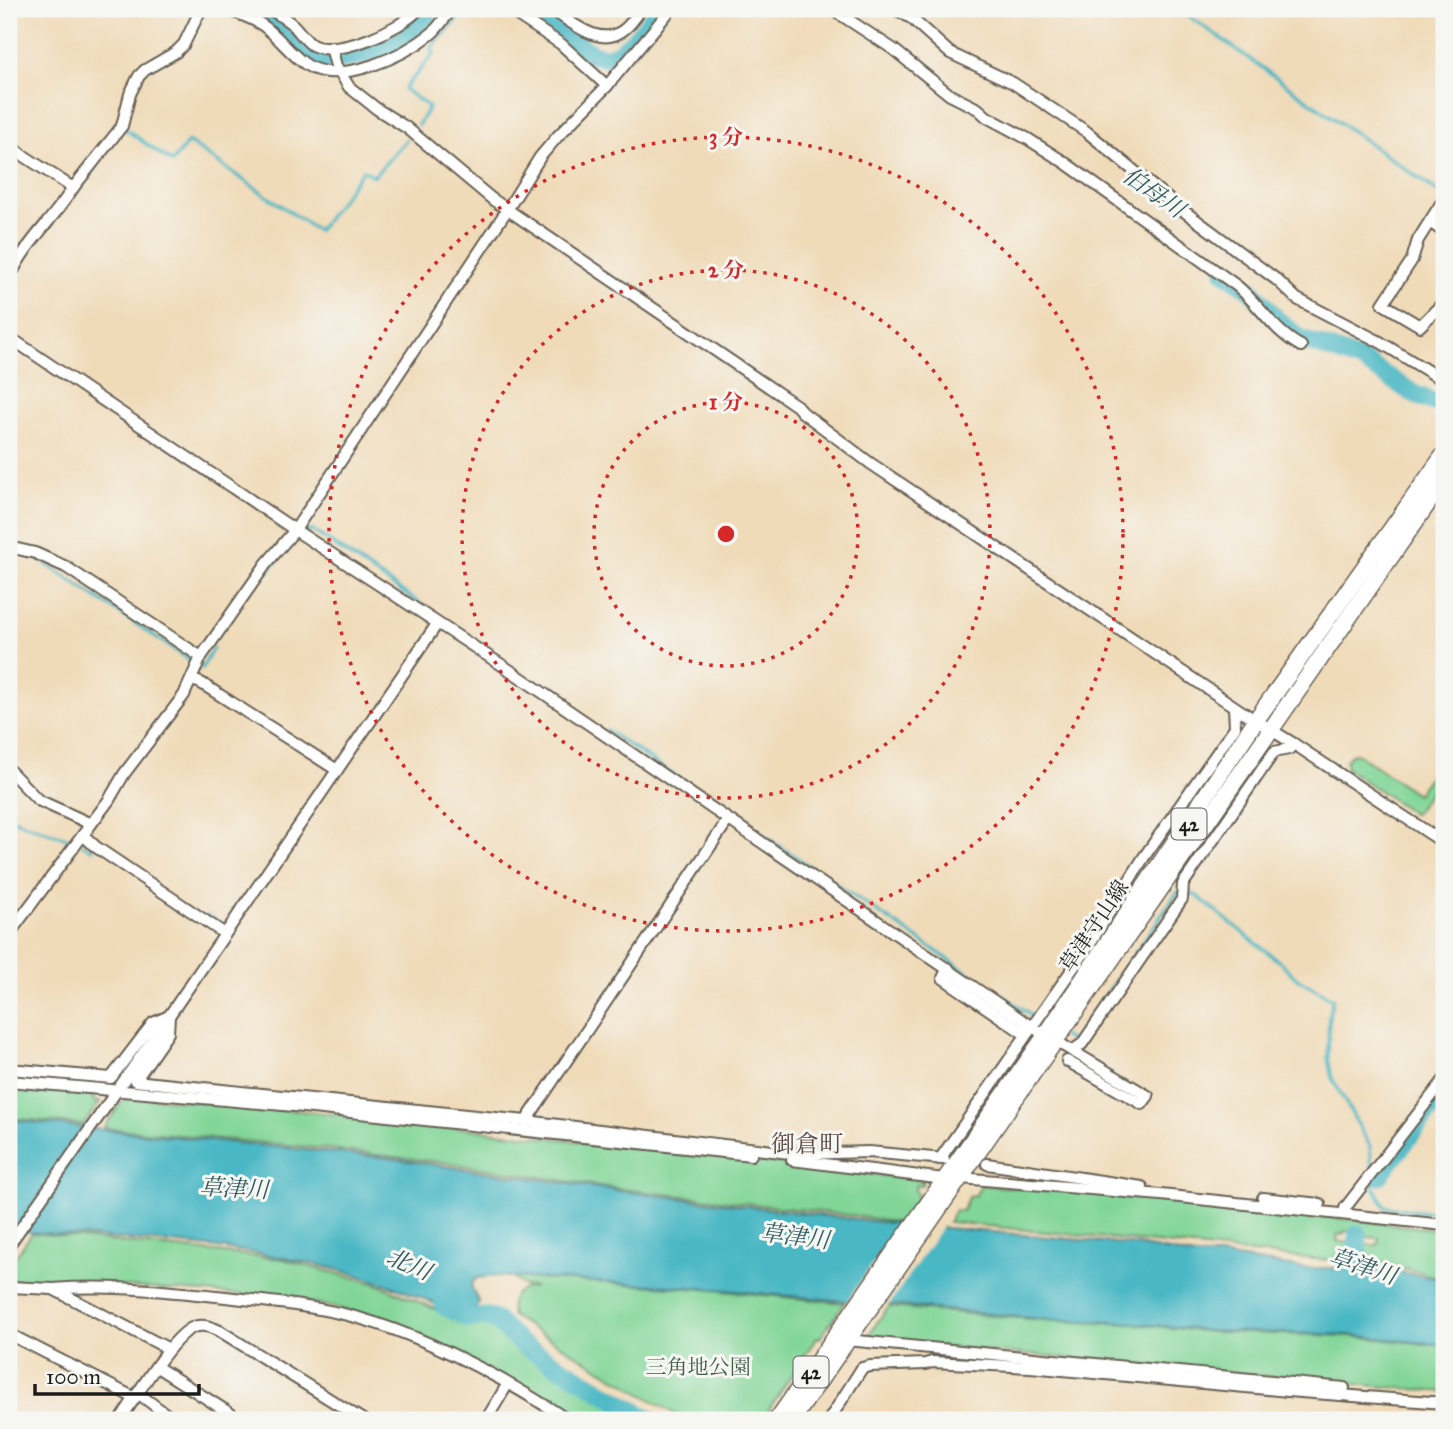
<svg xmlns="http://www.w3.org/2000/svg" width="1453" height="1429" font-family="'IM FELL Great Primer','Noto Serif JP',serif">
<rect width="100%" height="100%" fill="#f6f6f2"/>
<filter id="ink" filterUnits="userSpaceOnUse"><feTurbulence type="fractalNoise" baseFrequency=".0143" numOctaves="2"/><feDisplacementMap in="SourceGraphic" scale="14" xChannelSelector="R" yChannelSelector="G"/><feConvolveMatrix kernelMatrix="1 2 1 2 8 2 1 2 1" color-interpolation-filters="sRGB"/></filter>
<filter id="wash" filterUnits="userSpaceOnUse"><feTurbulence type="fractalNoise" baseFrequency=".00686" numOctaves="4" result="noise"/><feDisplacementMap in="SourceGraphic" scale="28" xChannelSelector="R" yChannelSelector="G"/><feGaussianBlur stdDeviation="1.57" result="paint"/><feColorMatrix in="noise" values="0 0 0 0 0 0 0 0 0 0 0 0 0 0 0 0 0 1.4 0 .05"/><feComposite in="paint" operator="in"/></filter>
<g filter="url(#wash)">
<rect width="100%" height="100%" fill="#f0dbb9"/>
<g fill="#81d597" stroke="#4e785a" stroke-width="2">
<polygon points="1356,753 1417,794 1444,756 1444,773 1414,814 1347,769 1346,761 1351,754"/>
<polygon points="9,1084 94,1093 93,1101 100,1102 83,1125 9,1118"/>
<polygon points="130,1096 345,1115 923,1180 922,1185 916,1185 915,1189 918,1197 900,1223 856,1216 613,1188 447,1163 329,1149 104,1128 120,1104"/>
<path d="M981,1185L1125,1195L1444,1230V1278C1418,1274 1394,1263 1368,1260L1367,1250L1361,1249V1245H1378L1379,1238L1366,1237L1365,1233L1344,1231L1343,1235L1338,1234L1337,1241L1354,1244L1353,1249L1348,1248L1345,1257L1336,1256V1260H1324L948,1222L955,1210L962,1211L969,1196L976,1195Z"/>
<polygon points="32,1233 282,1259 377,1284 470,1324 488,1321 497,1326 510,1342 636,1420 573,1420 502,1377 368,1316 320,1304 263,1296 66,1283 9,1283 9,1266"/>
<path d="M512,1277L703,1289L844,1303L820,1338L817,1337L762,1420H685L512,1316C507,1298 517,1288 535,1287L524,1286Z"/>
<polygon points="888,1307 1055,1321 1134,1324 1211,1332 1350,1336 1444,1346 1444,1392 865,1340"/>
</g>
<path fill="#4ab7c4" stroke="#336a70" stroke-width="2" d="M9,1120L388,1158L613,1190L879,1222L1137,1245L1195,1256H1224L1303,1268H1379L1444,1280V1345L1350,1335L1211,1331L1134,1323L1055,1320L703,1288L496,1276L477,1278L472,1283V1289L479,1303L467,1320C326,1242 164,1245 9,1230Z"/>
<polygon fill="#f0dbb9" points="902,1221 944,1224 886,1309 844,1306"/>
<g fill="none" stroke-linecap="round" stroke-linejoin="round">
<g stroke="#4ab7c4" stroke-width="3.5">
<polyline points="1179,9 1444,196"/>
<polyline points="418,125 429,107 404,89 434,53 431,48 461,15"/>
<polyline points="125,129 172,162 188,142 318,231 363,170 374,176 407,139"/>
<polyline points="74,194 95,168"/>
<polyline points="9,553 19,555"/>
<polyline points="46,564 202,668 213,648"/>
<polyline points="268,571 294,540 312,530 507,663"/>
<polyline points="606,730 1048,1026"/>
<polyline points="9,818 74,841"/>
<polyline points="83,845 92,849"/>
<polyline points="207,916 218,922"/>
<polyline points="1063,1036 1070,1041 1074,1040 1177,893 1184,891 1197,896 1281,963 1295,977 1333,999 1329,1014 1328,1058 1332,1078 1370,1146 1372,1170"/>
<polyline points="1372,1177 1373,1185 1385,1207 1444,1214"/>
</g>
<g stroke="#4ab7c4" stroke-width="19">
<path d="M255,9C277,20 289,43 308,56C318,62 329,60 340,59C383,52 406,44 433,9"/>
<path d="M531,9C596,49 598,93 659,9"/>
<polyline points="1225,272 1253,292 1277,320 1301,339 1363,361 1416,395 1444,406"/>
<polyline points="1379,1176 1444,1092"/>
<polyline points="1355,1292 1358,1234"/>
<polyline points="444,1306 468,1318 488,1317 497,1321 521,1344 650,1420"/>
</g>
</g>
</g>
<g filter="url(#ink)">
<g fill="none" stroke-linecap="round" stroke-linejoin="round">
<g stroke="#665f53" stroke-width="14">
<g id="minor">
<path d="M226,9C239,14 254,18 265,27C281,39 292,57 310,67C344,84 403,56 431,34C439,27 445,17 452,9"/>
<path d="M270,9C278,14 286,19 293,25C299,31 305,40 312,45C338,58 401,29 419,9"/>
<polyline points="508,9 561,44 607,86"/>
<path d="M551,9C573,23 602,51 627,27C632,22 637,15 641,9"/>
<path d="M832,9L893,49L950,95L978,109L987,117L1028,139L1064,162L1237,286C1260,305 1274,332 1301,346"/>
<polyline points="895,9 911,18 950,53 1013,83 1087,132 1173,203 1277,280 1297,299 1380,342 1441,379 1444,385"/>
<polyline points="331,47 336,66 349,87 377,109 407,128 492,199 797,406 802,412 870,463 1244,713 1294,744 1444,843"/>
<polyline points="9,146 73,188 122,126 130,94 139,76 145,70 176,52 184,44 201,9"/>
<polyline points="1442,202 1418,240 1412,260 1383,304 1420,326 1444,302"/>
<polyline points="1431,223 1444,232"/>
<path d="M9,279C24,244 53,220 73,188"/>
<polyline points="9,337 295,530 511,671 1032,1027 1148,1096 1142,1104 1067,1061"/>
<polyline points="9,547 35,553 66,567 201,657"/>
<polyline points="192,680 201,683 337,770"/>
<polyline points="9,770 38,800 91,824"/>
<polyline points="83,835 96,847 225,934"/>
<polyline points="9,934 109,800 124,774 184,695 201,657 266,564 295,530 507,210 540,157 557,137 607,86 671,9"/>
<polyline points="948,968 943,978 1022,1032"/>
<polyline points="1072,1051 1082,1044 1182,899 1183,884 1274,752 1289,749 1294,744"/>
<polyline points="9,1069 111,1078 153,1023 169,1016 168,1033 135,1081 526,1121 798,1154 869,1152 944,1159"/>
<polyline points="9,1081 294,1106 751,1155"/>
<polyline points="526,1121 728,820"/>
<polyline points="940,1159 1087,948 1144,857 1235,727 1234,707"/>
<polyline points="792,1160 944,1179"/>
<polyline points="987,1164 1142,1187"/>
<polyline points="961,1178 1161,1195 1444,1225"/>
<polyline points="1263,1198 1320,1204"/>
<polyline points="1345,1208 1444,1080"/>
<polyline points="9,1245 169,1016 437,624"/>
<polyline points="9,1287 53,1289 169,1349"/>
<path d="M53,1289C104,1285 156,1290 207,1295C257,1301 309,1304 359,1318C432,1339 505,1379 568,1420"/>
<polyline points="9,1334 135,1398"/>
<polyline points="847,1340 1344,1388"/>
<polyline points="157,1367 231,1414"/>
<polyline points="139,1394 174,1420"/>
<path d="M120,1420C135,1399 172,1335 194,1327C204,1324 211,1327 220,1331L363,1420"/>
<polyline points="486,1420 507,1385"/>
<polyline points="829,1420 862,1368 870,1366 925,1364 932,1362 1030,1367 1288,1391 1444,1403"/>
</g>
</g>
<g stroke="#665f53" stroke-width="19">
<g id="primary">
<polyline points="777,1420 1046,1035 1256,720 1444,455"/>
<polyline points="792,1420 1444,480"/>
</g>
</g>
<use href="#minor" stroke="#fff" stroke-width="10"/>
<use href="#primary" stroke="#fff" stroke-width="16"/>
</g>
</g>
<g fill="none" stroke="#d62828" stroke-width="3.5" stroke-dasharray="3.5 7">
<circle cx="726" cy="534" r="132"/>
<circle cx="726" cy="534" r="264"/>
<circle cx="726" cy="534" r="397"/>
</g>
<g text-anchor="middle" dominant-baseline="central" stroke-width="6" stroke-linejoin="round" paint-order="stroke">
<g fill="#f6f6f2" stroke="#5d5d5c" stroke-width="2">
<rect x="1171.5" y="808.5" width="35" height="31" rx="5"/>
<rect x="793.5" y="1356.5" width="35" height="31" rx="5"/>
</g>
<g font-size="19" font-weight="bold" fill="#1c1c1c">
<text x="1189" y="824">42</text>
<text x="811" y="1372">42</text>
</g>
<g font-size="21" fill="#1c1c1c" stroke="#f6f6f2">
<text transform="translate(1094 926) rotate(-56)">草津守山線</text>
</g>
<g font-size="21" fill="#3f5d47" stroke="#f6f6f2">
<text x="698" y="1367">三角地公園</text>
</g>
<g font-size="23" font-style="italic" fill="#2e5a5f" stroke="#f6f6f2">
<text transform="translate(1154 192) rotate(35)">伯母川</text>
<text transform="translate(234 1188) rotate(3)">草津川</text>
<text transform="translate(795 1236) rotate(7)">草津川</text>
<text transform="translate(409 1264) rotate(23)">北川</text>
<text transform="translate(1363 1266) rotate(18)">草津川</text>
</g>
<g font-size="24" fill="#5f4d45" stroke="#f6f6f2">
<text x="807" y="1144">御倉町</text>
</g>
</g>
<circle cx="726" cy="534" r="10" fill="#d62828" stroke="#f6f6f2" stroke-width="3.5"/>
<g font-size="21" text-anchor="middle" font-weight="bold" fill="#d62828" stroke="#f6f6f2" stroke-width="6" stroke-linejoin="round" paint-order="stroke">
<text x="726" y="144">3 分</text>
<text x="726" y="277">2 分</text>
<text x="726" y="409">1 分</text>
</g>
<rect width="1453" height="1429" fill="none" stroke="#f6f6f2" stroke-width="35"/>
<path d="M35 1384v10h164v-10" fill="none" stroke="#1c1c1c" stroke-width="3.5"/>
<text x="46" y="1384" font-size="21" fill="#1c1c1c" stroke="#f6f6f2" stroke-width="5" paint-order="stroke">100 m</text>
</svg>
